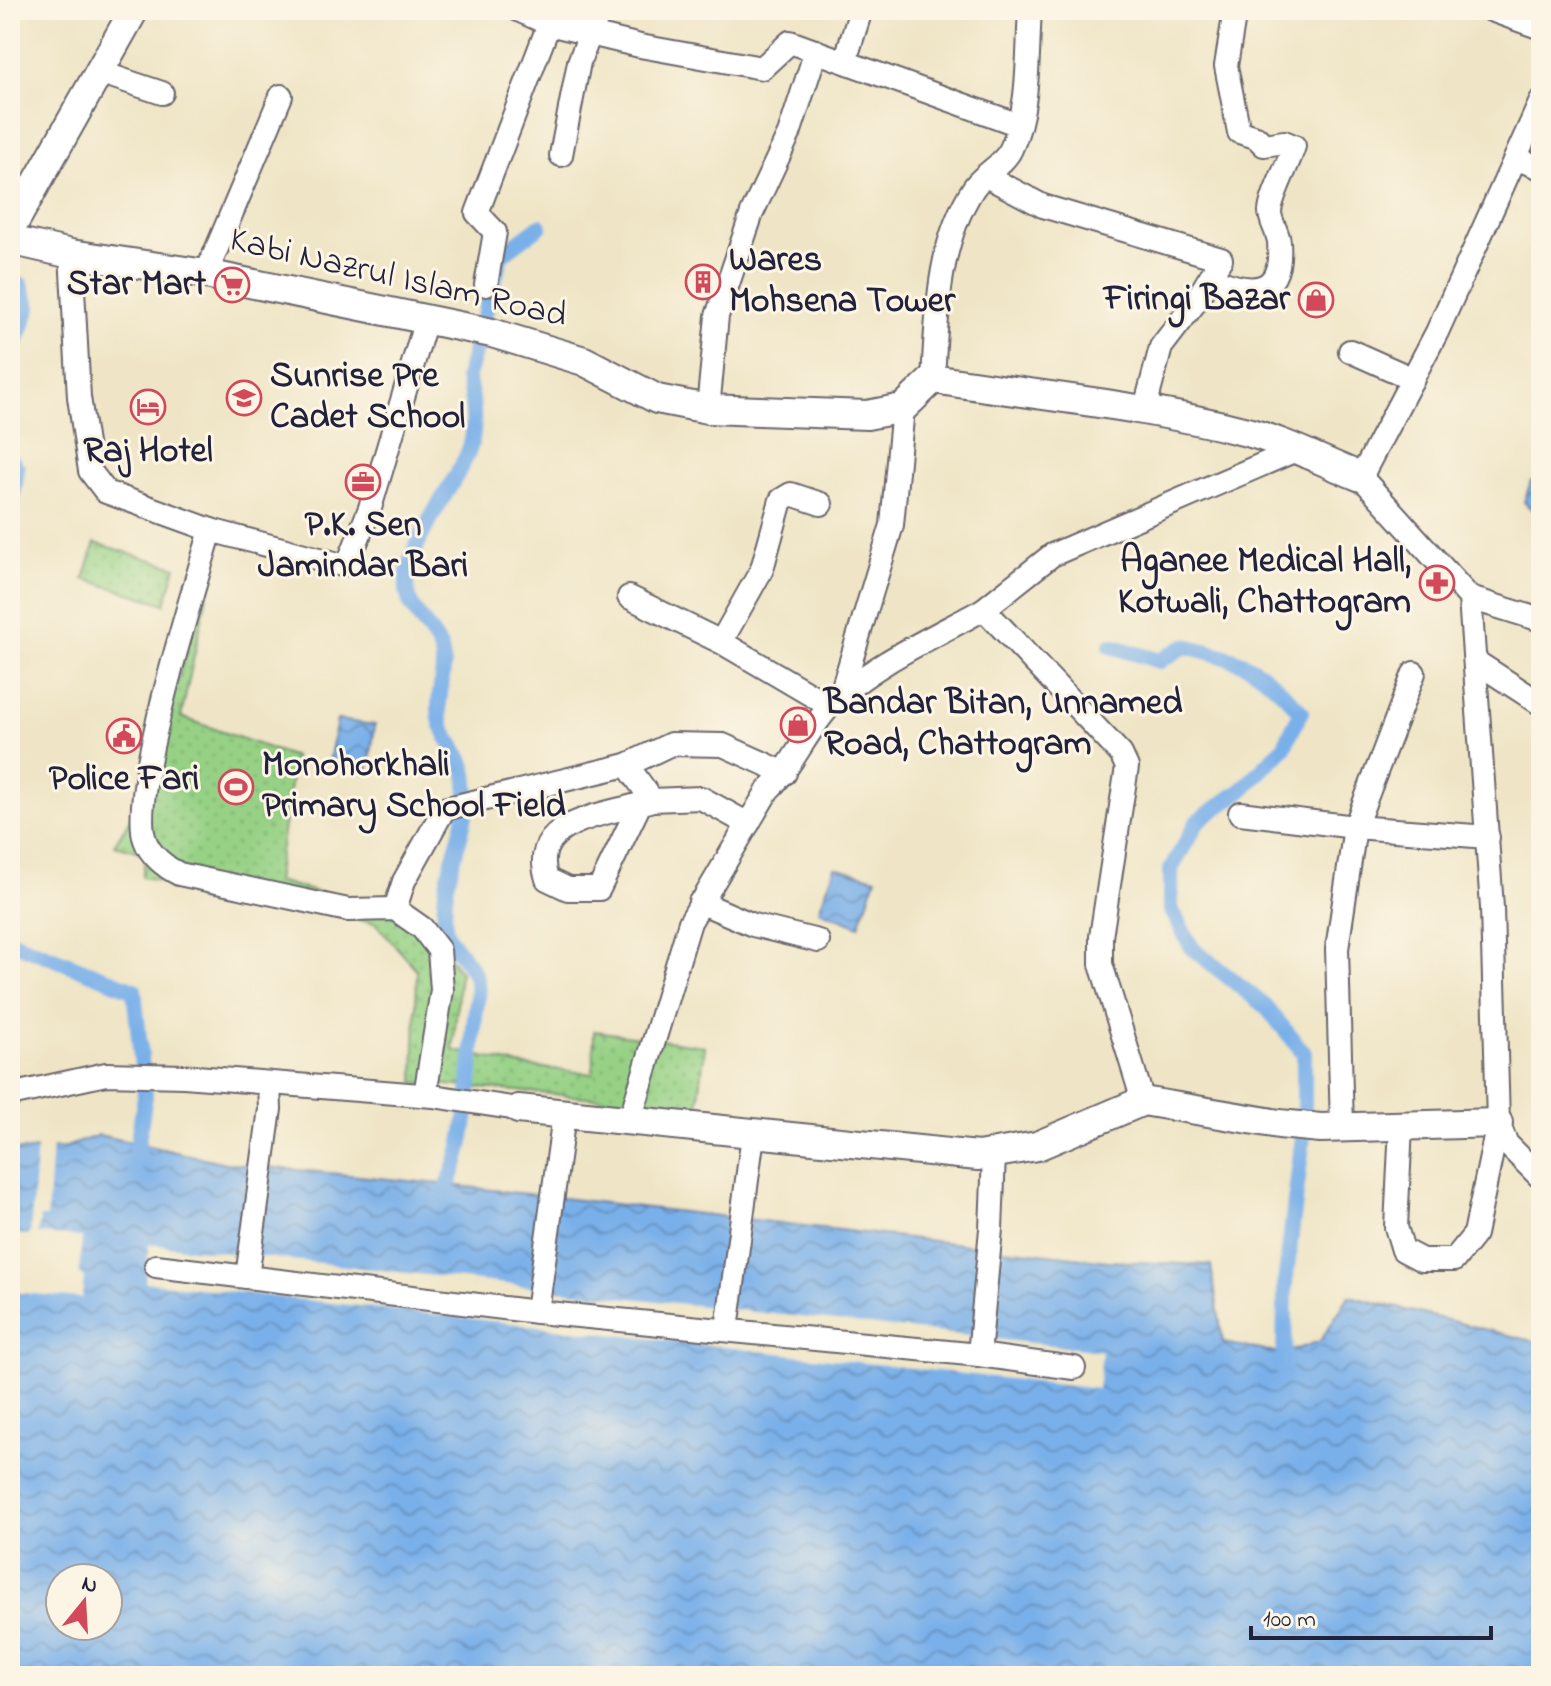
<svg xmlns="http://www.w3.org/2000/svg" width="1551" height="1686" font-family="'Indie Flower',sans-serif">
<defs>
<pattern id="grass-dots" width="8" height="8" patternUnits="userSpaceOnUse" patternTransform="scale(2)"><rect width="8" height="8" fill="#96d185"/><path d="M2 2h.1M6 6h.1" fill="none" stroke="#81b374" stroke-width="1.8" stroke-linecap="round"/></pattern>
<pattern id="water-waves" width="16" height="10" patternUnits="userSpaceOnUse" patternTransform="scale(2)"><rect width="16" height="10" fill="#7ab0e9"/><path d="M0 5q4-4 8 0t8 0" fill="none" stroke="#648fbe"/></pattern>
</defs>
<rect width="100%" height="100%" fill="#fcf5e5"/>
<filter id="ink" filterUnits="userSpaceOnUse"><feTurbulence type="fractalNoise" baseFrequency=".0125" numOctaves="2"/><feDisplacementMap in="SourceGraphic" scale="16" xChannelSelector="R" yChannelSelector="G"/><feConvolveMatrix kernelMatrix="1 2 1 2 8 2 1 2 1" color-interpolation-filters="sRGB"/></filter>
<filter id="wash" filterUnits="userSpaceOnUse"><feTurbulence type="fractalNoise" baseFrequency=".006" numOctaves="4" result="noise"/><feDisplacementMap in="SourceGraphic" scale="32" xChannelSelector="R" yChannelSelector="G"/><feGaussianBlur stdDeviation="1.8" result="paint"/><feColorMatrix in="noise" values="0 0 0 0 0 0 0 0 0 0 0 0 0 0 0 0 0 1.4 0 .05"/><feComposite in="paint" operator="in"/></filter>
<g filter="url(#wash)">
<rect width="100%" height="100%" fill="#efe5c6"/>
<g fill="url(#grass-dots)" stroke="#5c7a60" stroke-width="2">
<polygon points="95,543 176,567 165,604 84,579"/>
<polygon points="218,544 181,717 294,757 276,881 368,906 408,901 460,972 453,1050 518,1065 593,1074 594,1031 705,1046 698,1107 414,1082 417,970 375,923 142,877 146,853 114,845 142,801"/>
</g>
<g fill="url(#water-waves)" stroke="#4e6992" stroke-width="2" fill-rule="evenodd">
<polygon points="1541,480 1541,518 1524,502 1531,481"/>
<polygon points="337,720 375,725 368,774 329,762"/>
<polygon points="835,867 876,878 859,926 819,910"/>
<path d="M99,1135L226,1163L450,1185L1108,1261L1211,1265L1223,1343L1283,1354L1320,1341L1349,1296L1541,1343V1676H10V1151L63,1148ZM60,1578H108V1626H60Z"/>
</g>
<g fill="#efe5c6">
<polygon points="52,1144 47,1217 40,1217 38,1234 82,1237 79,1275 84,1276 82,1298 10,1292 10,1234 30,1235 37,1145"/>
<polygon points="149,1244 1102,1351 1098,1389 145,1282"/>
</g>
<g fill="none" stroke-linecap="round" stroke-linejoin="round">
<g stroke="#7ab0e9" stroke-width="16">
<polyline points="10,359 29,308 21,285"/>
<polyline points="10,459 17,468 10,517"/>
<path d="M1111,646L1160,661L1185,646C1243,660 1261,666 1301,712L1284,747L1242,790L1198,821L1171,869V909L1192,948L1266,1007L1304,1053V1128L1285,1284L1284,1373"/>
<polyline points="10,941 134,990 145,1096 134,1166"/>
<path d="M437,1201C470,1161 470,1076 474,1026C475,1013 479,996 477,983C474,962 447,946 445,926C439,871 471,832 467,783C466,756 448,745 441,723C434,700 448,671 441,650C434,632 415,617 409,599C395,555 454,490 469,450C477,430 473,398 467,378L501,255L540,226"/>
</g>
</g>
</g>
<g filter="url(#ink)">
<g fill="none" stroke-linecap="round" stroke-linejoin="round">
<g stroke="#6a666c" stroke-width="26">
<g id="minor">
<polyline points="518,10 549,24"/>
<polyline points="1491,10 1541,28"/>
<polyline points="845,61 861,10"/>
<polyline points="99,72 162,93"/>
<polyline points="1541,101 1437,332 1361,477 1470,598 1492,908 1498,1123 1507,1144 1541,1178"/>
<polyline points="561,155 579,62 600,10"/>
<polyline points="1517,159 1541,168"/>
<polyline points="986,176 1043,206 1221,259 1194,304 1161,347 1145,408"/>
<polyline points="71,254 79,397 90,471 106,492 214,531 342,565 349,561 370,508 426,320"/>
<polyline points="206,274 281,96"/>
<path d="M1210,278C1251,294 1283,298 1279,242C1278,232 1270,221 1270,212C1271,195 1289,164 1294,146L1284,142L1264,145L1256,137L1239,132L1226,66L1235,10"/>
<polyline points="486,285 495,232 477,213 549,24 640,46 762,68 790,42 1019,125"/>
<polyline points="1350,351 1413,379"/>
<path d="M933,379C937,316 937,245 973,189C982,174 1003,166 1011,149C1030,109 1027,54 1030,10"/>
<polyline points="708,409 717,316 752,213 789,134 816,51"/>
<path d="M211,530C195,587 128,794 145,840C150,855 165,867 179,874L348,910L395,909L422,928L439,950L442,990L425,1095"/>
<polyline points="629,597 721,642 830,706"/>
<polyline points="1470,598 1541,620"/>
<polyline points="721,642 762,569 781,500 791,494 821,504"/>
<polyline points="1478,663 1541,704"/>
<polyline points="840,697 892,525 903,408"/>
<polyline points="627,765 652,800 701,798 748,824"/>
<path d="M640,804L599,889H568L547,879C528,822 600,816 640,804L652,800"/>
<polyline points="1240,813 1355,827 1488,837"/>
<polyline points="700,902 753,925 818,941"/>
<polyline points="395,909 404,881 444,809 627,765 671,744 723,745 785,773"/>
<polyline points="269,1084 270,1109 247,1277 537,1312 979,1355 991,1229 994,1155"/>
<polyline points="10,1095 106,1074 184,1076 433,1096 518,1109"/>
<polyline points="1143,1101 1101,964 1101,937 1127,767 1121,754 984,609 1052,555 1296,450"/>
<path d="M630,1120L690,922L768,790C794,765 806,731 831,705C868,666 936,636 984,609"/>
<polyline points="1401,1126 1396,1227 1403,1250 1422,1260 1454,1260 1475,1234 1498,1123"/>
<polyline points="1342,1127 1337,949 1355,827 1414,673"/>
<polyline points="156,1266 247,1277"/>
<polyline points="537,1312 564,1115"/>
<polyline points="727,1329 753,1135"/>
<polyline points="979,1355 1074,1368"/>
</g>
</g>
<g stroke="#6a666c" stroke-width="32">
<g id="major">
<polyline points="10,230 134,10"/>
<path d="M10,240L71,254L206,274L492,333L584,361L657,399L708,409L867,415L903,408L933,379C1038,396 1144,405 1247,432C1286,442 1323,462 1361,477"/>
<polyline points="518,1109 978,1156 1037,1146 1143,1101 1279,1124 1321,1128 1498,1123"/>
</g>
</g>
<use href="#minor" stroke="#fff" stroke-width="22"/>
<use href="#major" stroke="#fff" stroke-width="28"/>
</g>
</g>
<defs>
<g id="building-ring" transform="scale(1.8)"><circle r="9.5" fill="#fcf5e5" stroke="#d1495b" stroke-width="1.5"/><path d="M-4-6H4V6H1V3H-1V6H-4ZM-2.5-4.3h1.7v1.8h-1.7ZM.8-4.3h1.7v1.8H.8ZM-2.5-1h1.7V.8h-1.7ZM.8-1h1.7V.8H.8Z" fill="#d1495b"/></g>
<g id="supermarket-ring" transform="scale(1.8)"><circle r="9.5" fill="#fcf5e5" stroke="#d1495b" stroke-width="1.5"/><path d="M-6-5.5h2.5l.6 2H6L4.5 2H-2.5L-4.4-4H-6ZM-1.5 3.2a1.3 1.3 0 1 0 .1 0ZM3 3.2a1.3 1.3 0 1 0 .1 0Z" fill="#d1495b"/></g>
<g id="shop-ring" transform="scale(1.8)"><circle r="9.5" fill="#fcf5e5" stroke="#d1495b" stroke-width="1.5"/><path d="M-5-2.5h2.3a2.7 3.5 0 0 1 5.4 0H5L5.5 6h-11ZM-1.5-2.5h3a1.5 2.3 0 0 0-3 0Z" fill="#d1495b"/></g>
<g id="school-ring" transform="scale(1.8)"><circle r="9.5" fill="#fcf5e5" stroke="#d1495b" stroke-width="1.5"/><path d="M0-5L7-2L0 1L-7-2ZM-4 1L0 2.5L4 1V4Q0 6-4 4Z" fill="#d1495b"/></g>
<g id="hotel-ring" transform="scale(1.8)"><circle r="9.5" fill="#fcf5e5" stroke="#d1495b" stroke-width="1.5"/><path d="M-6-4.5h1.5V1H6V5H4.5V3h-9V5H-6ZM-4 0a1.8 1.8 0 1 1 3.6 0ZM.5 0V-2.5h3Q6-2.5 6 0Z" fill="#d1495b"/></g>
<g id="office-ring" transform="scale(1.8)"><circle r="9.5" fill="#fcf5e5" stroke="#d1495b" stroke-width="1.5"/><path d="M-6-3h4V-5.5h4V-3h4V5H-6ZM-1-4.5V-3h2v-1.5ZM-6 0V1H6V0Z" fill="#d1495b"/></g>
<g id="pharmacy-ring" transform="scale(1.8)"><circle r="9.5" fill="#fcf5e5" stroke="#d1495b" stroke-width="1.5"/><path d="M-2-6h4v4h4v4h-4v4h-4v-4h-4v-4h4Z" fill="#d1495b"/></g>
<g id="civic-ring" transform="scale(1.8)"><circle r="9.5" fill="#fcf5e5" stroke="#d1495b" stroke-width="1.5"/><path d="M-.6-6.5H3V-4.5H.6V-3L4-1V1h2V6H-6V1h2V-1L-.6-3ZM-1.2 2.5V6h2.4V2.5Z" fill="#d1495b"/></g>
<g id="stadium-ring" transform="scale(1.8)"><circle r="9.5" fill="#fcf5e5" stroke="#d1495b" stroke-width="1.5"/><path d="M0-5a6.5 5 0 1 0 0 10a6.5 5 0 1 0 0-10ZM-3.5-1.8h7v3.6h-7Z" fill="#d1495b"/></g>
</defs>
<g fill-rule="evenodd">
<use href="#building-ring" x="703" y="282"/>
<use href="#supermarket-ring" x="232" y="285"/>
<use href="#shop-ring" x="1316" y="300"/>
<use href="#school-ring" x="244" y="398"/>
<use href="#hotel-ring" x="148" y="407"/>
<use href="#office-ring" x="363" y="482"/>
<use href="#pharmacy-ring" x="1437" y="583"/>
<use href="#shop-ring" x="798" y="725"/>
<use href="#civic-ring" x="124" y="736"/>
<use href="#stadium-ring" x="236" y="787"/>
</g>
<g text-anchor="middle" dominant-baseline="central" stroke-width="6" stroke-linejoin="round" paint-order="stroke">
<g font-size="36" font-weight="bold" fill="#22223b" stroke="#fcf5e5" text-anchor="start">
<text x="729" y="261">Wares<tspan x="729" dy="41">Mohsena Tower</tspan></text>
<text x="206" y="285" text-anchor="end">Star Mart</text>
<text x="1290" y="300" text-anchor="end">Firingi Bazar</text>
<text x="270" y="377">Sunrise Pre<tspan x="270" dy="41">Cadet School</tspan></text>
<text x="148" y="452" text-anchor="middle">Raj Hotel</text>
<text x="363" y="526" text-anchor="middle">P.K. Sen<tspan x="363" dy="41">Jamindar Bari</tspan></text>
<text x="1411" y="562" text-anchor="end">Aganee Medical Hall,<tspan x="1411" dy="41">Kotwali, Chattogram</tspan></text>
<text x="824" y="704">Bandar Bitan, Unnamed<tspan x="824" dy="41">Road, Chattogram</tspan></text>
<text x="262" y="766">Monohorkhali<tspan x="262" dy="41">Primary School Field</tspan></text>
<text x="124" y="780" text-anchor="middle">Police Fari</text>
</g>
<g font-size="36" fill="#22223b" stroke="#fcf5e5">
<text transform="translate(398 279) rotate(13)">Kabi Nazrul Islam Road</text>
</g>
</g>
<rect width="1551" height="1686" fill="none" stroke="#fcf5e5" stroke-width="40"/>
<g transform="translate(84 1602) rotate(18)"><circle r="38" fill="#fcf5e5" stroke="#a5a1a1" stroke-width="2"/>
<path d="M0-6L14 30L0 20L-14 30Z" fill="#d1495b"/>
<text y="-12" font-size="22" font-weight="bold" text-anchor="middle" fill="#22223b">N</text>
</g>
<path d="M1251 1626v12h240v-12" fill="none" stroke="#22223b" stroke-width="4"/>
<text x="1263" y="1626" font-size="24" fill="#22223b" stroke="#fcf5e5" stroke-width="6" paint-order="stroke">100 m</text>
</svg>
